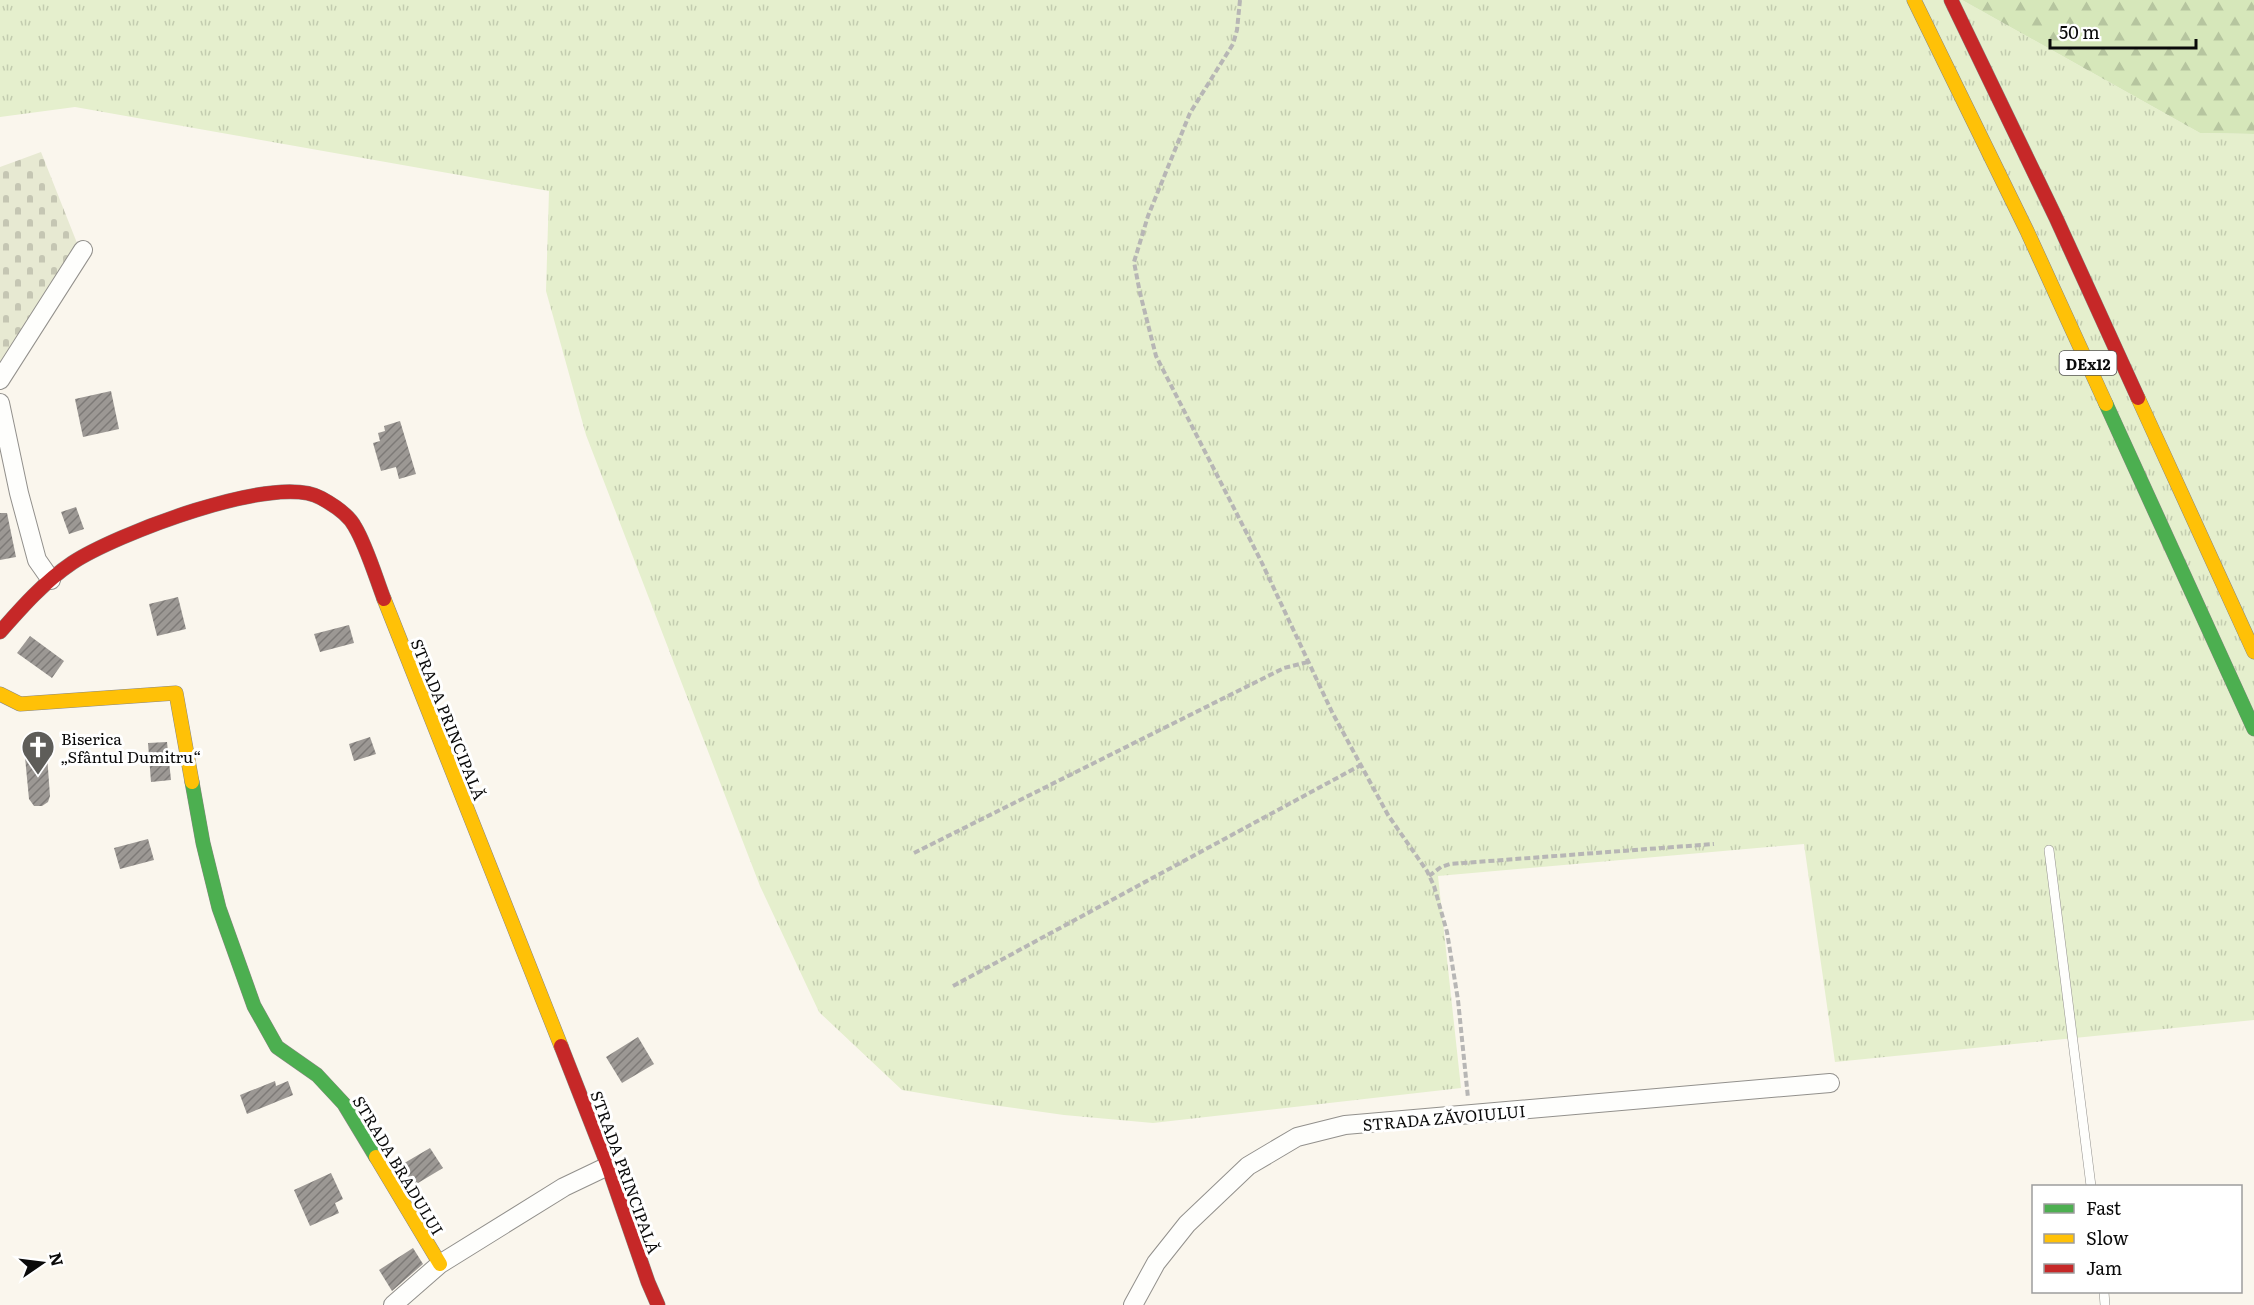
<svg xmlns="http://www.w3.org/2000/svg" width="2254" height="1305" font-family="Literata,serif">
<defs>
<pattern id="grass-tufts" width="24" height="20" patternUnits="userSpaceOnUse" patternTransform="scale(1.5)"><rect width="24" height="20" fill="#e5efcd"/><path d="M3 7l-1-3M5 7V3M7 7l1-3M15 17l-1-3M17 17v-4M19 17l1-3" fill="none" stroke="#c3ccaf"/></pattern>
<pattern id="forest-firs" width="22" height="20" patternUnits="userSpaceOnUse" patternTransform="scale(1.5)"><rect width="22" height="20" fill="#d6e7ba"/><path d="M5 1l3.5 6h-7zM16 11l3.5 6h-7z" fill="#b6c59f"/></pattern>
<pattern id="cemetery-stones" width="16" height="16" patternUnits="userSpaceOnUse" patternTransform="scale(1.5)"><rect width="16" height="16" fill="#e7e9d2"/><path d="M2 7V4a2 2 0 0 1 4 0v3zM10 15v-3a2 2 0 0 1 4 0v3z" fill="#c5c6b3"/></pattern>
<pattern id="building-hatch" width="6" height="6" patternUnits="userSpaceOnUse" patternTransform="scale(1.5)"><rect width="6" height="6" fill="#9c9894"/><path d="M-1 1l2-2M0 6l6-6M5 7l2-2" fill="none" stroke="#7d7a77"/></pattern>
</defs>
<rect width="100%" height="100%" fill="#faf6ed"/>
<polygon fill="url(#grass-tufts)" points="0,0 1962,0 2200,133 2254,134 2254,1020 1835,1062 1804,844 1438,876 1461,1088 1153,1123 1064,1115 985,1104 902,1090 819,1012 760,886 586,435 546,291 549,191 75,107 0,117"/>
<polygon fill="url(#forest-firs)" points="1962,0 2254,0 2254,134 2200,133"/>
<polygon fill="url(#cemetery-stones)" points="41,152 77,243 0,369 0,167"/>
<g fill="url(#building-hatch)">
<polygon points="111,391 119,429 83,437 75,399"/>
<polygon points="400,421 416,474 399,479 396,467 381,471 373,443 380,441 378,433 385,431 384,426"/>
<polygon points="76,507 84,529 69,534 61,512"/>
<polygon points="0,513 7,513 16,557 0,560"/>
<polygon points="178,597 186,629 157,636 149,604"/>
<polygon points="349,625 354,643 320,652 314,634"/>
<polygon points="30,636 64,661 52,678 17,653"/>
<polygon points="370,737 376,754 354,761 349,744"/>
<polygon points="167,742 171,780 151,782 148,743"/>
<polygon points="47,755 50,796 48,802 42,806 34,806 29,799 25,757"/>
<polygon points="148,839 154,860 120,869 114,848"/>
<polygon points="638,1037 654,1064 622,1083 606,1057"/>
<polygon points="275,1081 276,1086 288,1081 293,1095 247,1114 240,1095"/>
<polygon points="430,1148 443,1168 413,1186 401,1165"/>
<polygon points="331,1173 343,1199 335,1203 339,1213 310,1226 294,1190"/>
<polygon points="413,1248 423,1264 392,1291 379,1270"/>
</g>
<g fill="none" stroke-linecap="round" stroke-linejoin="round">
<g stroke="#92908c" stroke-width="10">
<g id="lane">
<polyline points="2049,850 2091,1186"/>
<polyline points="2104,1292 2105,1305"/>
</g>
</g>
<g stroke="#92908c" stroke-width="20">
<g id="street">
<polyline points="0,380 83,250"/>
<polyline points="0,403 19,493 37,560 51,580"/>
<polyline points="393,1305 440,1264 564,1187 608,1166"/>
<polyline points="1133,1305 1156,1263 1187,1224 1248,1166 1297,1137 1345,1125 1830,1083"/>
</g>
</g>
<g stroke="#898783" stroke-width="15">
<g id="fast">
<polyline points="2106,404 2254,729"/>
<polyline points="192,782 203,843 219,908 254,1006 277,1047 317,1075 344,1104 376,1157"/>
</g>
</g>
<g stroke="#898783" stroke-width="15">
<g id="slow">
<polyline points="1914,0 2027,231 2106,404"/>
<polyline points="2138,398 2254,652"/>
<polyline points="384,599 561,1046"/>
<polyline points="0,694 20,704 176,693 192,782"/>
<polyline points="376,1157 440,1264"/>
</g>
</g>
<g stroke="#898783" stroke-width="15">
<g id="jam">
<polyline points="1951,0 2056,218 2138,398"/>
<path d="M0,632C22,607 44,582 72,563C114,535 276,472 321,498C332,504 349,515 355,527C366,545 376,578 384,599"/>
<polyline points="561,1046 608,1166 648,1282 658,1305"/>
</g>
</g>
<g stroke="#b7b6b5" stroke-width="4" stroke-dasharray="6 3" stroke-linecap="butt">
<polyline points="1240,0 1237,30 1233,44 1190,113 1148,216 1134,262 1140,293 1156,356 1261,561 1332,712 1388,815 1427,871 1434,886 1447,932 1458,1000 1468,1098"/>
<polyline points="914,853 1284,668 1308,662"/>
<polyline points="1429,876 1441,867 1450,864 1714,844"/>
<polyline points="953,986 1361,765"/>
</g>
<use href="#lane" stroke="#fefefc" stroke-width="9"/>
<use href="#street" stroke="#fefefc" stroke-width="18"/>
<use href="#fast" stroke="#4caf50" stroke-width="14"/>
<use href="#slow" stroke="#ffc107" stroke-width="14"/>
<use href="#jam" stroke="#c62828" stroke-width="14"/>
</g>
<defs>
<g id="church-pin" transform="scale(1.725)"><path d="M0 17L-7.5 6A9.5 9.5 0 1 1 7.5 6Z" fill="#5e5d59" stroke="#fff"/><path d="M-1.2-6h2.4v3.5h3.3v2.4h-3.3V6h-2.4V-.1h-3.3v-2.4h3.3Z" fill="#fff"/></g>
</defs>
<g fill-rule="evenodd">
<use href="#church-pin" x="38" y="747"/>
</g>
<g text-anchor="middle" dominant-baseline="central" stroke-width="6" stroke-linejoin="round" paint-order="stroke">
<rect fill="#fff" stroke="#545454" stroke-width="1.5" x="2059.5" y="351" width="57" height="24" rx="4.5"/>
<g font-size="15" font-weight="bold" fill="#0a0a0a">
<text x="2088" y="363">DEx12</text>
</g>
<g font-size="16" fill="#0a0a0a" stroke="#fff">
<text transform="translate(449 719) rotate(68)">STRADA PRINCIPALĂ</text>
<text transform="translate(1444 1117) rotate(-5)">STRADA ZĂVOIULUI</text>
<text transform="translate(399 1165) rotate(59)">STRADA BRADULUI</text>
<text transform="translate(626 1172) rotate(70)">STRADA PRINCIPALĂ</text>
</g>
<g font-size="16" fill="#0a0a0a" stroke="#fff" text-anchor="start">
<text x="61" y="738">Biserica<tspan x="61" dy="18">„Sfântul Dumitru“</tspan></text>
</g>
</g>
<rect x="2032" y="1185" width="210" height="108" fill="#ffffff" stroke="#9d9d9d" stroke-width="1.5"/>
<rect x="2044" y="1204" width="30" height="9" fill="#4caf50" stroke="#9d9d9d" stroke-width="1.5"/>
<text x="2086" y="1215" font-size="18" fill="#0a0a0a">Fast</text>
<rect x="2044" y="1234" width="30" height="9" fill="#ffc107" stroke="#9d9d9d" stroke-width="1.5"/>
<text x="2086" y="1245" font-size="18" fill="#0a0a0a">Slow</text>
<rect x="2044" y="1264" width="30" height="9" fill="#c62828" stroke="#9d9d9d" stroke-width="1.5"/>
<text x="2086" y="1275" font-size="18" fill="#0a0a0a">Jam</text>
<g transform="translate(42 1263) rotate(76)" stroke="#ffffff" stroke-width="4.5" paint-order="stroke">
<path d="M0-4.5L10 22L0 15L-10 22Z" fill="#0a0a0a"/>
<text y="-9" font-size="16" font-weight="bold" text-anchor="middle" fill="#0a0a0a">N</text>
</g>
<path d="M2050 39v9h146v-9" fill="none" stroke="#0a0a0a" stroke-width="3"/>
<text x="2059" y="39" font-size="18" fill="#0a0a0a" stroke="#ffffff" stroke-width="4.5" paint-order="stroke">50 m</text>
</svg>
